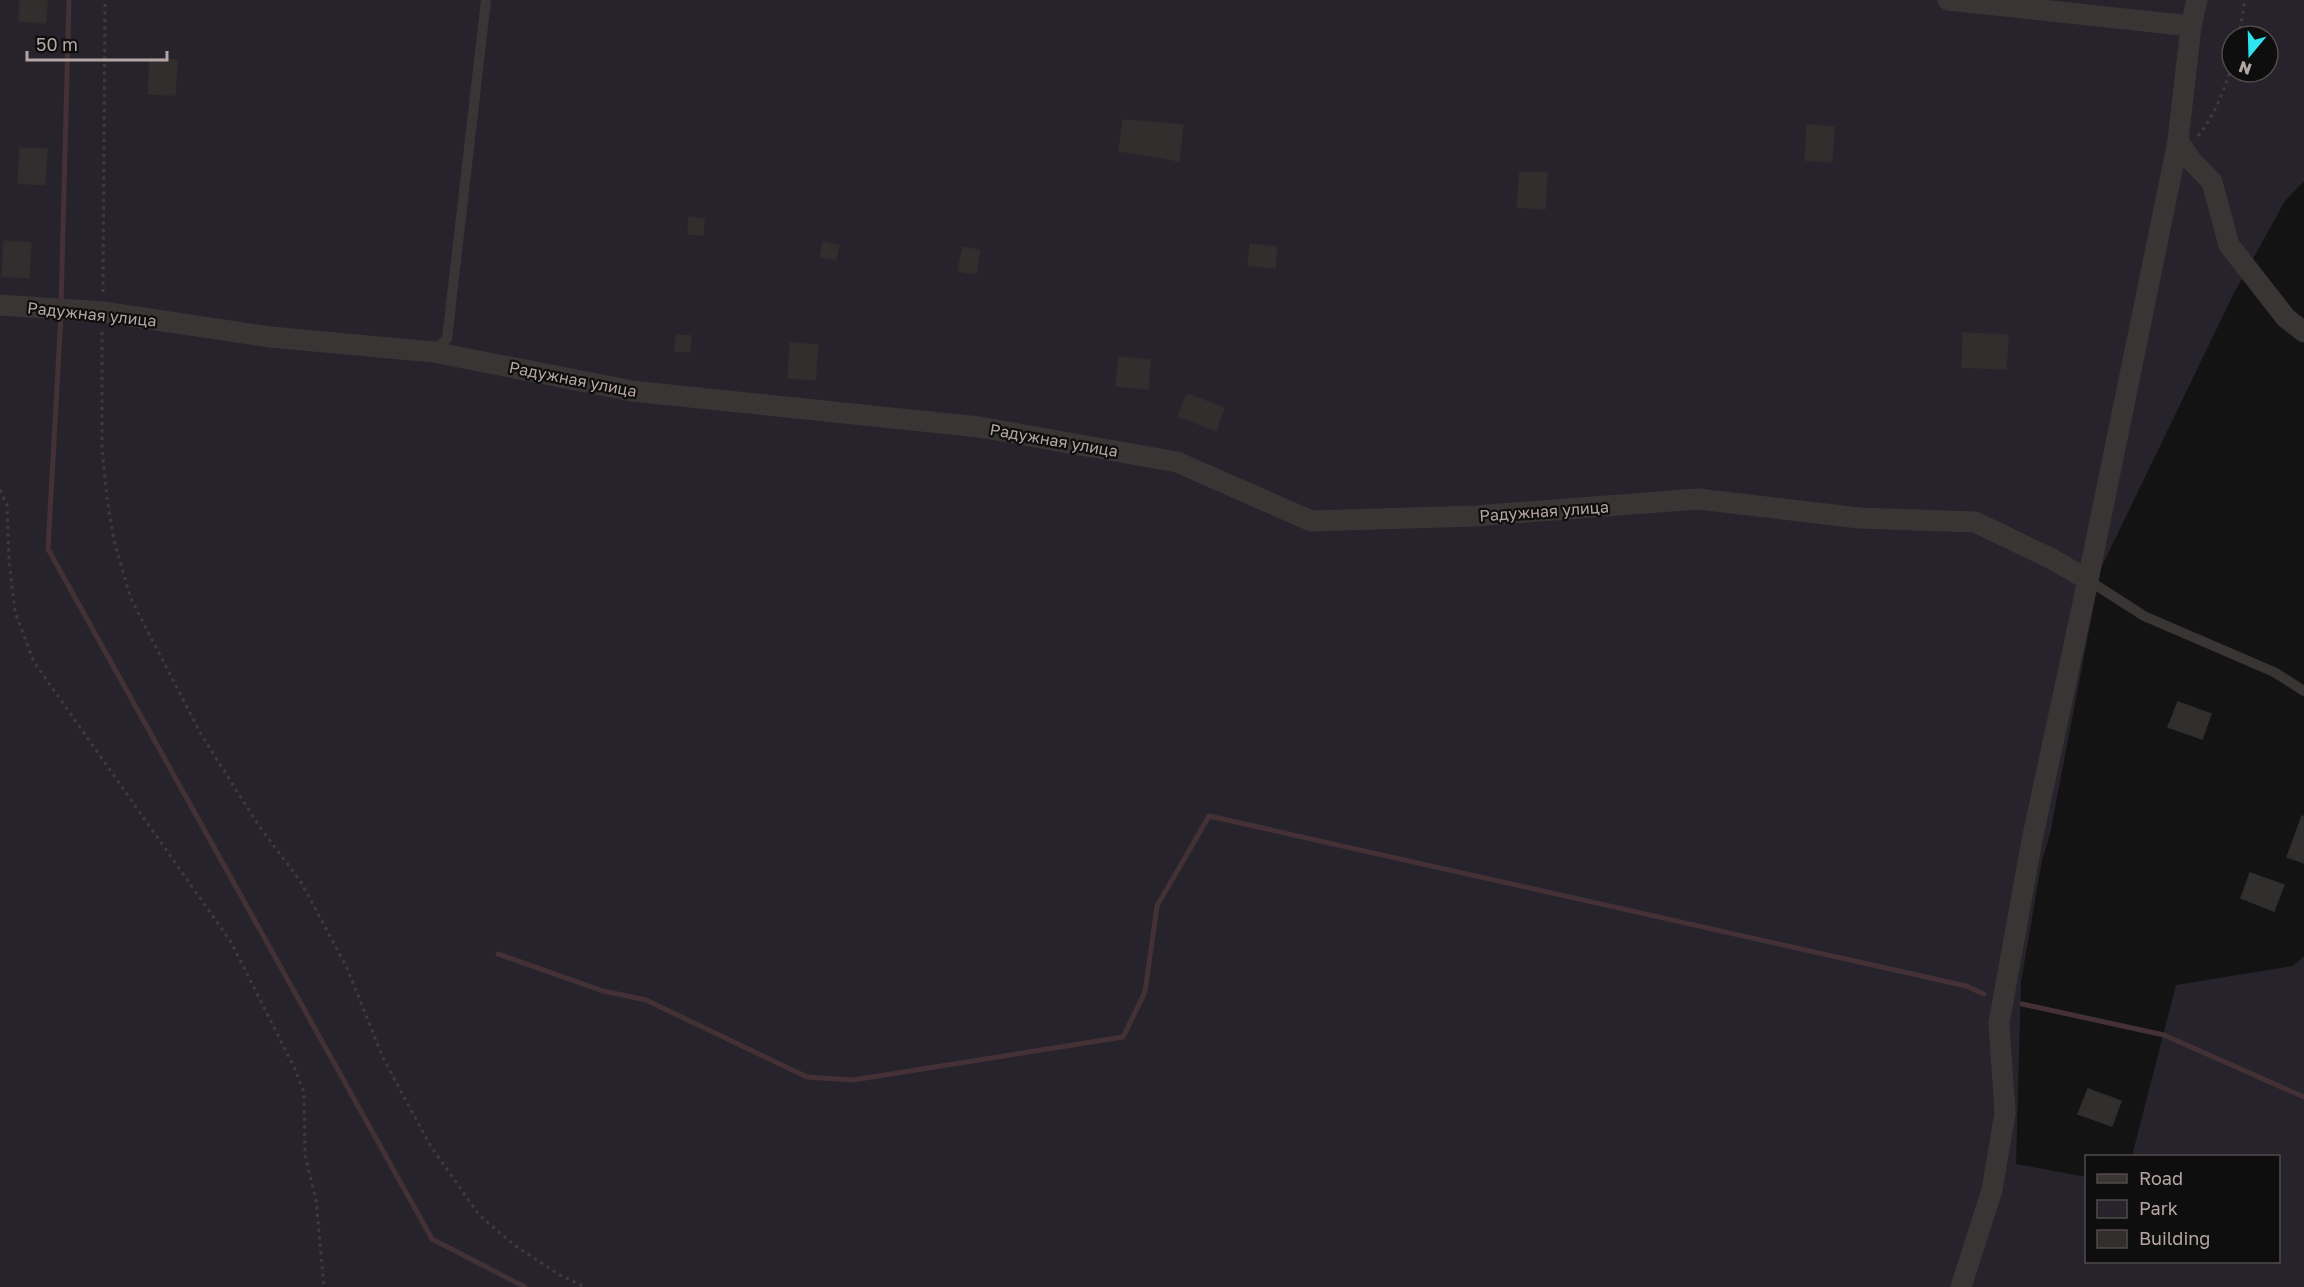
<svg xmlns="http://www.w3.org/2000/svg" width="2304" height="1287" font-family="'Golos Text',sans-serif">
<rect width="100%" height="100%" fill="#141313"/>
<path fill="#27232c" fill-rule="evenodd" d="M0,0H2304V181L2285,201L2234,293L2101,568L2050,834L2042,860L2021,982L2016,1164L2086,1177V1262H2278V1156H2132L2176,985L2293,966L2304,956V1287H0ZM2232,36H2268V72H2232Z"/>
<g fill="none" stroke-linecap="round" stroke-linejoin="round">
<g stroke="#443135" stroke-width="5">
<polyline points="61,305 69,0"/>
<polyline points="61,315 48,549 432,1239 525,1287"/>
<polyline points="498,954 603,991 646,1000 807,1077 853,1080 1123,1037 1145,992 1157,906 1209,816 1966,986 1984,994"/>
<polyline points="2022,1004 2164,1035 2304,1097"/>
</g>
</g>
<g fill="#302f2e" stroke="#302e2d" stroke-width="1.5">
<polygon points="20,0 47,0 46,23 19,21"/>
<polygon points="150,58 177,60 175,95 148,94"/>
<polygon points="1123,120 1183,125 1179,161 1119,151"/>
<polygon points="1807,125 1834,127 1832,162 1805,160"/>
<polygon points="20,148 47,149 45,185 18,183"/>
<polygon points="1520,172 1547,173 1545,209 1517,207"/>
<polygon points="689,217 704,219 703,235 688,234"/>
<polygon points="4,241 31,243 29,278 2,276"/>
<polygon points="823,242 839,245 836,260 820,257"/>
<polygon points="1250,244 1277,247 1275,268 1248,265"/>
<polygon points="963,247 980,250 976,274 958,271"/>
<polygon points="1963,333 2008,335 2006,369 1962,367"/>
<polygon points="676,335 691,336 690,352 675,351"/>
<polygon points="790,343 818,345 815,380 788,378"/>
<polygon points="1119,357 1150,360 1148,389 1116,386"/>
<polygon points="1187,394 1224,408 1216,431 1178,416"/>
<polygon points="2178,702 2211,714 2202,739 2168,727"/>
<polygon points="2302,816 2304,817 2304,863 2287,857"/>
<polygon points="2250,873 2284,885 2274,911 2241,898"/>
<polygon points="2088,1089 2121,1101 2112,1126 2078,1114"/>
</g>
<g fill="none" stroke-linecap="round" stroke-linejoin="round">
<g stroke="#403b3a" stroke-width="3" stroke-dasharray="3 4.5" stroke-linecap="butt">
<polyline points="2239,36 2245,0"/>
<path d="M2198,136C2215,115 2224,91 2232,65"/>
<polyline points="103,292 105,0"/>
<polyline points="102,332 102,449 107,498 114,541 131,599 202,736 259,826 301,882 347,968 383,1058 430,1145 479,1215 514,1245 558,1274 585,1287"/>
<polyline points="0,490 7,505 9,560 15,612 34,662 231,942 295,1069 304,1093 305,1155 316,1200 324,1287"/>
</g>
<g stroke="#393534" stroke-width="10">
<polyline points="433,351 447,339 486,0"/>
<polyline points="2088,580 2144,616 2274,672 2304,691"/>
</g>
<g stroke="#393534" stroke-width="21">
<polyline points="1948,0 2191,26"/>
<polyline points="2178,141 2191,160 2212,182 2229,245 2286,318 2304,332"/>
<polyline points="0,305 103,312 270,337 433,352 632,391 979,427 1177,462 1311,521 1475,516 1698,499 1859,518 1975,522 2052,559 2088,580"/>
<polyline points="1961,1287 1992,1190 2005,1113 1999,1023 2032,840 2088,580 2178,141 2191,26 2197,0"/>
</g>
</g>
<g text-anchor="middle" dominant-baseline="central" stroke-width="4.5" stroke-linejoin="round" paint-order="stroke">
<g font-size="16" fill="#b5a6a4" stroke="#0f0e0e">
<text transform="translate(92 314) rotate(6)">Радужная улица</text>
<text transform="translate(573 379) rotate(11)">Радужная улица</text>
<text transform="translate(1054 440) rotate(10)">Радужная улица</text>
<text transform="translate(1544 511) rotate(-4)">Радужная улица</text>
</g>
</g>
<rect x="2085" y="1155" width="195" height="108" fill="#0f0e0e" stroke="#514b4a" stroke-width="1.5"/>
<rect x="2097" y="1174" width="30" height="9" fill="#393534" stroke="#514b4a" stroke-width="1.5"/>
<text x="2139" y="1185" font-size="18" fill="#b5a6a4">Road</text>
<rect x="2097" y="1200" width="30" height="18" fill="#27232c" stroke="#514b4a" stroke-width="1.5"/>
<text x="2139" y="1215" font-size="18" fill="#b5a6a4">Park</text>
<rect x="2097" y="1230" width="30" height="18" fill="#302f2e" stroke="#514b4a" stroke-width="1.5"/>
<text x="2139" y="1245" font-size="18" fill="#b5a6a4">Building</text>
<g transform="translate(2250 54) rotate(199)"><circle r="28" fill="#0f0e0e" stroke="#514b4a" stroke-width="1.5"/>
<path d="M0-4.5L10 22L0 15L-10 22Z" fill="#2fe3f0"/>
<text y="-9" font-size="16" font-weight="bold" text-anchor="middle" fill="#b5a6a4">N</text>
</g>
<path d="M27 51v9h140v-9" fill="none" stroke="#b5a6a4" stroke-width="3"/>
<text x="36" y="51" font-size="18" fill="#b5a6a4" stroke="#0f0e0e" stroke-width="4.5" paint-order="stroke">50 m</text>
</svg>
